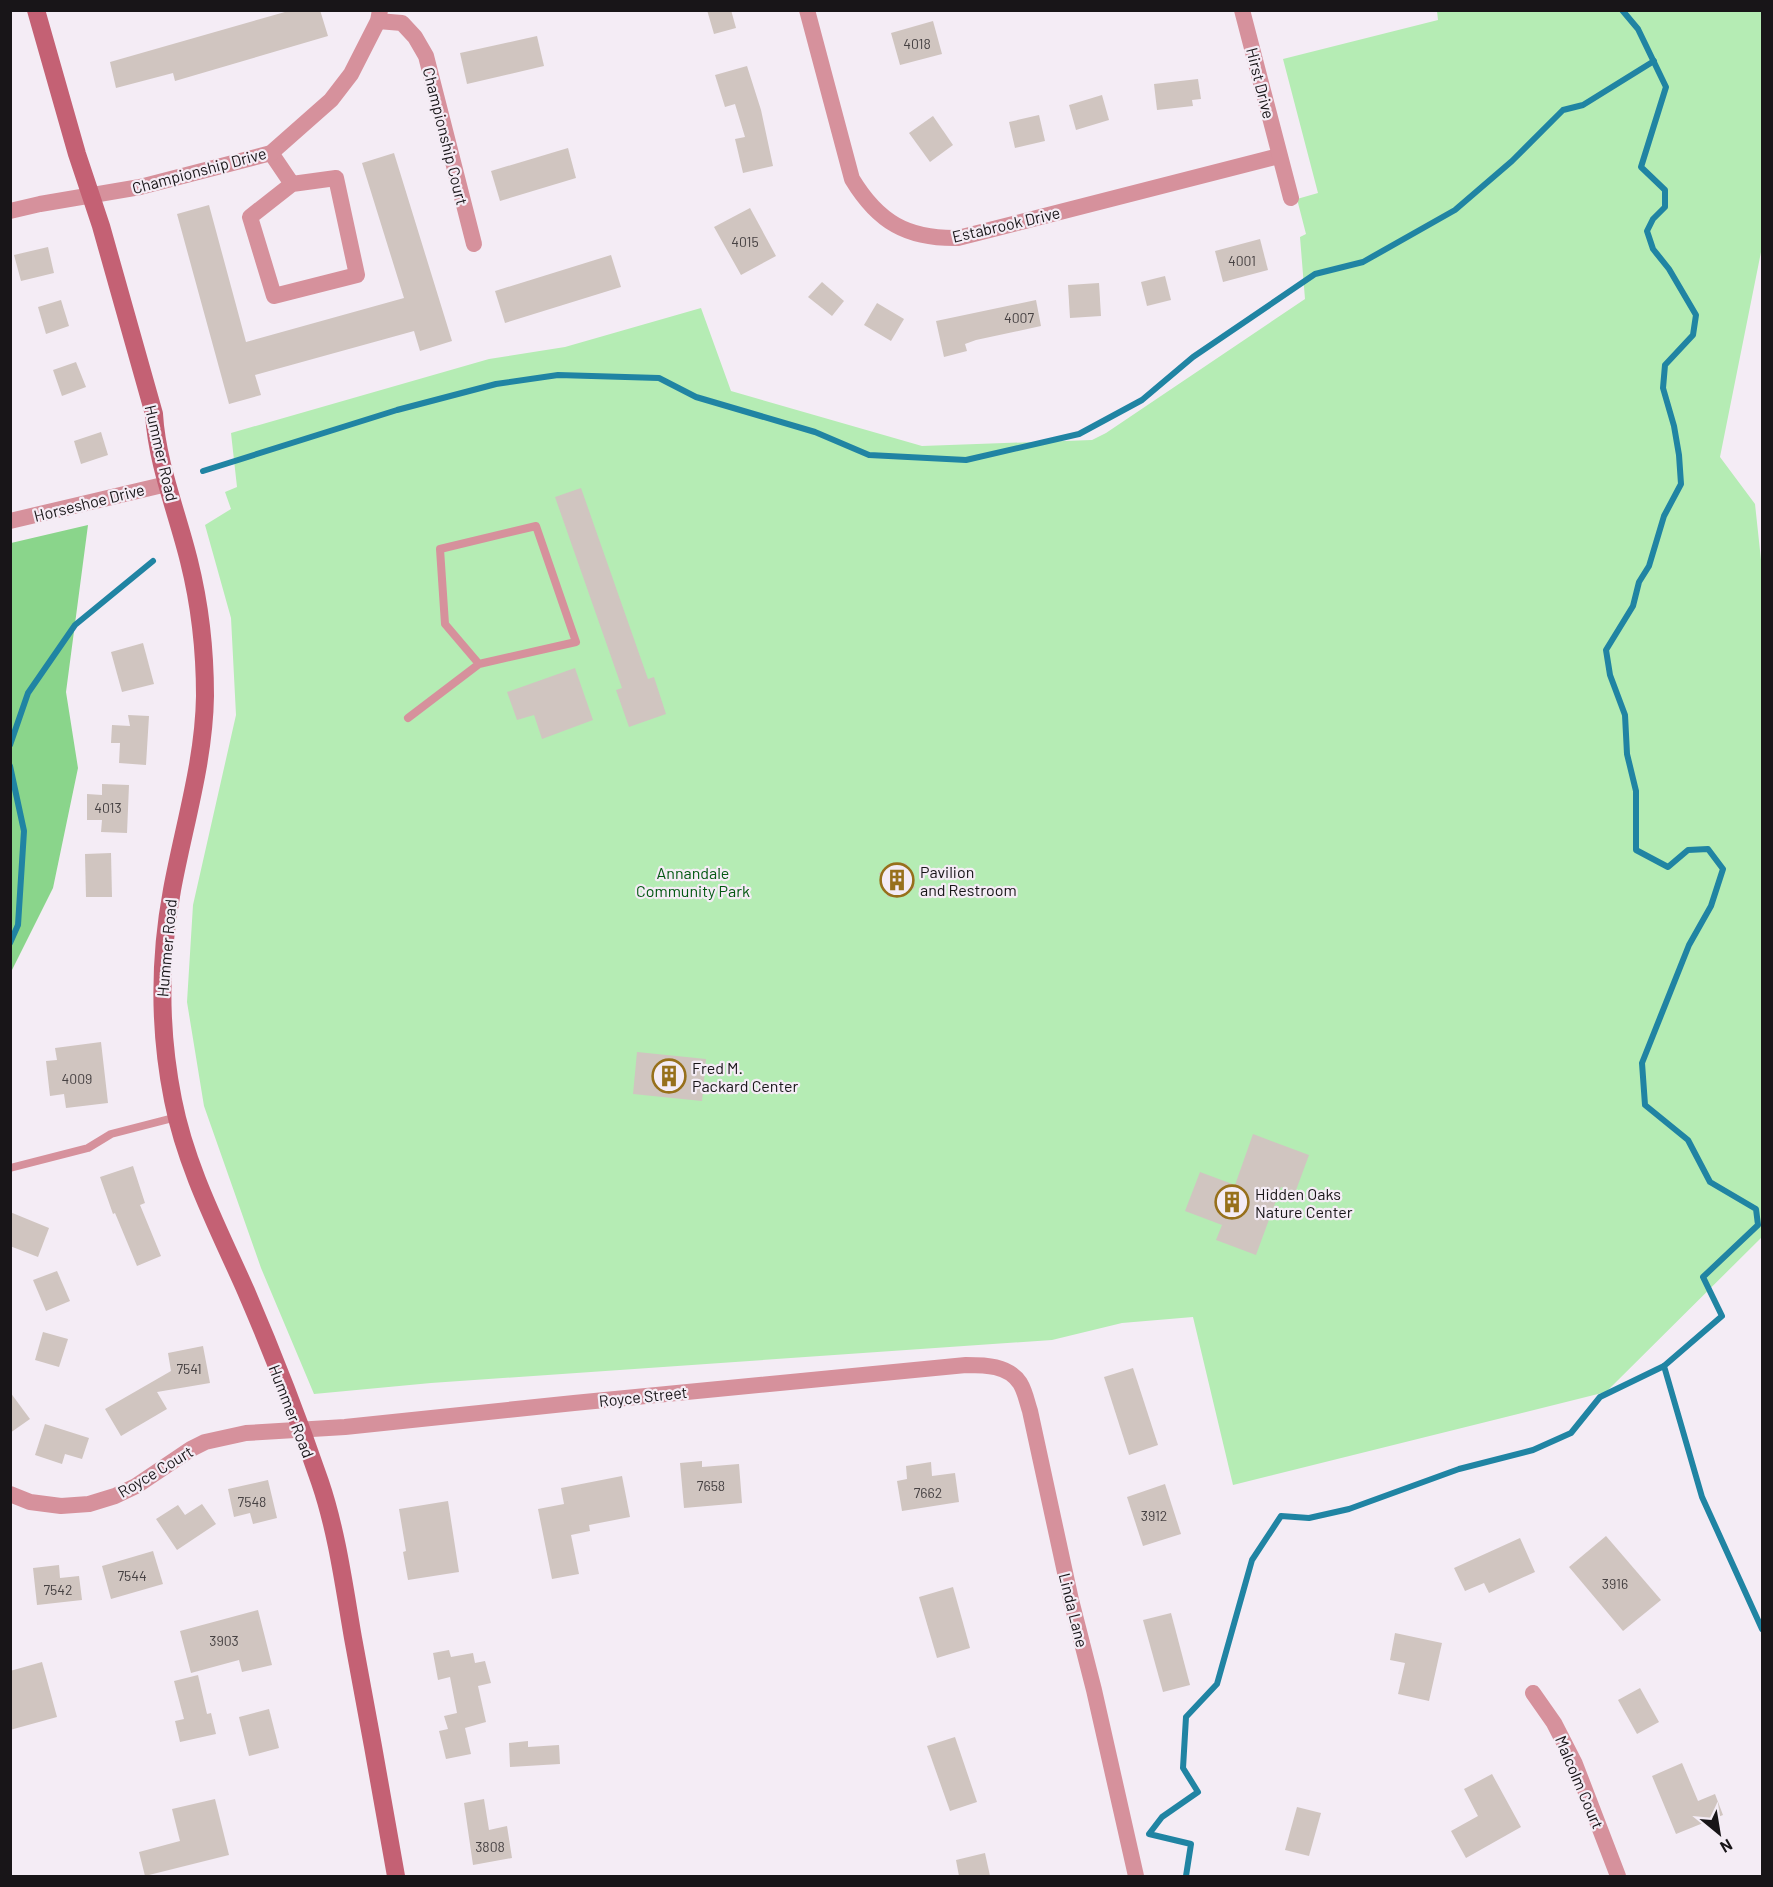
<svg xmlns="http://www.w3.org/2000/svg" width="1773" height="1887" font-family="Barlow,sans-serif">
<rect width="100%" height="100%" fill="#f4ecf5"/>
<polygon fill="#b5ecb4" points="1437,11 1762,11 1762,247 1720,457 1755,504 1762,569 1762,1237 1606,1392 1233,1485 1193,1317 1122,1323 1052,1340 431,1383 314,1394 261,1268 204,1106 187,1002 193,905 236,715 231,618 205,525 231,509 225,492 237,487 231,433 489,359 565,347 701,308 731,391 922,446 1092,440 1106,433 1305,299 1300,237 1306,234 1297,199 1318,193 1283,59 1438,20"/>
<polygon fill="#8ad58b" points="88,525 66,692 78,768 53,888 11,972 11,543"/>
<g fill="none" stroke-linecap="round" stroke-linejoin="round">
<g stroke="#2084a3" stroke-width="6">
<polyline points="1622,10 1638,29 1666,87 1641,167 1665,190 1665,207 1653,219 1647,231 1653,249 1669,269 1696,315 1693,335 1665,365 1663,388 1674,426 1679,455 1681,484 1664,516 1649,566 1639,582 1633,606 1606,650 1610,675 1625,715 1627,754 1636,791 1636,850 1668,867 1688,850 1708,849 1723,869 1711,906 1689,945 1642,1063 1645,1105 1688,1140 1710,1182 1756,1209 1758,1225 1703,1277 1722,1316 1664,1366 1702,1497 1762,1629"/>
<polyline points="203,471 397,410 496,384 558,375 659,378 696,397 815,432 869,455 966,460 1079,434 1142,400 1193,357 1315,274 1363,262 1455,210 1512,161 1563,110 1583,105 1654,61"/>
<polyline points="10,745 28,693 75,625 153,561"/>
<polyline points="10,766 24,831 18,925 10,943"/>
<polyline points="1186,1876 1191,1844 1149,1834 1162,1817 1198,1792 1183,1768 1186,1717 1217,1684 1252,1560 1281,1516 1309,1518 1349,1509 1459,1469 1533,1450 1571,1433 1600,1397 1664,1366"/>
</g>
</g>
<g fill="#d0c5c0">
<polygon points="292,10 320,10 328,36 175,81 173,73 116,88 110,62"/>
<polygon points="707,10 731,10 736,28 714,34"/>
<polygon points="933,21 942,54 900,65 891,33"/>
<polygon points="537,36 544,66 467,84 460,53"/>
<polygon points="747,66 761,110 773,166 743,173 735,139 745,137 735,104 725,107 715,75"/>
<polygon points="1198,79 1201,99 1192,100 1193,106 1157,110 1154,84"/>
<polygon points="1102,95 1109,120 1076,130 1069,105"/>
<polygon points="1039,115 1045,141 1015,148 1009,122"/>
<polygon points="933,116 953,145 930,162 909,133"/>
<polygon points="568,148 576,178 500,201 491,171"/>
<polygon points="394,153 452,341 420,351 414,331 255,375 261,395 229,404 177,214 209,205 246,342 404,298 362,163"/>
<polygon points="750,208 776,256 741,275 714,227"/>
<polygon points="1260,239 1268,270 1223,282 1215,251"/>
<polygon points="48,247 54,273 21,281 14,255"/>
<polygon points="611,255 621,287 505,323 495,291"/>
<polygon points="1165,276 1171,300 1147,306 1141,282"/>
<polygon points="822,282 844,301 832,316 808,297"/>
<polygon points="1099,283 1101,316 1070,318 1068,285"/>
<polygon points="61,300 69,326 46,334 38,307"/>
<polygon points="1036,300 1041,326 976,340 965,344 967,351 944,357 936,321"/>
<polygon points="877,303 904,319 891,341 864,325"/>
<polygon points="76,362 86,387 62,396 53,370"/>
<polygon points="101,432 108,455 81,464 74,441"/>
<polygon points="581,488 648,679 654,677 666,714 629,727 616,690 622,688 555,497"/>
<polygon points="143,643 154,684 122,692 111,652"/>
<polygon points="575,668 593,720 542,739 534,715 517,720 507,692"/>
<polygon points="128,715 149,716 146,765 119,763 120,743 111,743 112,725 130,726"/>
<polygon points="102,784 129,785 127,833 101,832 102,820 87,820 87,794 102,795"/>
<polygon points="111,853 112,897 86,897 85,854"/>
<polygon points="906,863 915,888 888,897 879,873"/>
<polygon points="101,1042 108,1103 66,1108 64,1094 50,1096 46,1061 57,1060 55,1048"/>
<polygon points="637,1052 706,1059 702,1101 633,1094"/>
<polygon points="1253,1134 1309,1155 1295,1193 1281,1187 1256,1255 1216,1240 1222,1225 1185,1211 1200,1172 1235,1185"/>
<polygon points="133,1166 145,1203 140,1205 161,1256 137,1266 115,1213 113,1214 100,1177"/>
<polygon points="10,1212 49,1228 38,1257 10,1246"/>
<polygon points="57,1271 70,1301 46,1311 33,1280"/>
<polygon points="43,1332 68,1339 59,1367 35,1360"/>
<polygon points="203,1346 210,1383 157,1392 167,1409 121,1436 105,1409 171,1371 168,1353"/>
<polygon points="1133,1368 1158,1445 1129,1455 1104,1377"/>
<polygon points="10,1392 30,1419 10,1433"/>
<polygon points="45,1424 89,1438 82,1459 65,1454 62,1464 35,1455"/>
<polygon points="702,1461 702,1467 739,1464 742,1503 684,1508 680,1463"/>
<polygon points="931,1462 932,1476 955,1473 959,1502 902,1511 897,1481 907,1479 906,1466"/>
<polygon points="622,1476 630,1517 589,1525 590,1531 571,1535 579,1574 552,1579 538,1509 564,1504 561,1488"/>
<polygon points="268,1480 277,1518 253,1524 250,1513 234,1517 228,1489"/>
<polygon points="1165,1484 1181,1534 1143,1546 1127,1497"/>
<polygon points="448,1501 459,1572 408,1580 403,1552 406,1551 399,1509"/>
<polygon points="202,1504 216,1524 177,1550 156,1519 178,1505 185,1515"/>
<polygon points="1606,1536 1661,1600 1623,1631 1569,1567"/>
<polygon points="1520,1538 1535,1572 1489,1593 1484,1583 1465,1591 1454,1568"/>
<polygon points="153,1551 163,1584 111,1599 102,1566"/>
<polygon points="59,1565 60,1578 79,1576 82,1600 37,1605 33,1568"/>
<polygon points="953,1587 970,1648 937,1658 919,1597"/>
<polygon points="258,1610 272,1665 242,1672 239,1660 191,1673 180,1631"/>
<polygon points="1171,1613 1190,1685 1163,1692 1143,1620"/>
<polygon points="1395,1633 1442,1643 1429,1701 1398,1694 1405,1663 1390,1660"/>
<polygon points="449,1650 451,1657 473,1653 475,1663 485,1661 491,1683 478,1686 486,1722 465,1728 471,1754 446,1759 439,1731 448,1729 444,1716 457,1713 450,1677 438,1680 433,1653"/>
<polygon points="42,1662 57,1717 10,1730 10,1671"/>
<polygon points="198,1675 207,1714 211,1713 216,1734 180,1742 175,1721 184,1719 174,1681"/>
<polygon points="1640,1688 1659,1722 1637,1734 1618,1700"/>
<polygon points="269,1709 279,1748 249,1756 239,1717"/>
<polygon points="955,1737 977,1802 950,1811 927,1746"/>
<polygon points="528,1741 528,1747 559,1745 560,1764 510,1767 509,1743"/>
<polygon points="1682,1763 1698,1801 1715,1794 1723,1815 1676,1834 1652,1776"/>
<polygon points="1492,1774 1521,1827 1466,1858 1451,1831 1478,1816 1464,1789"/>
<polygon points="215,1799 229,1855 145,1876 139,1852 180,1841 172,1809"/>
<polygon points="484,1799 489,1830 507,1826 512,1858 473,1865 464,1803"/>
<polygon points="1297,1807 1321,1813 1309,1856 1285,1850"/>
<polygon points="985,1853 990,1876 959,1876 956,1860"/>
</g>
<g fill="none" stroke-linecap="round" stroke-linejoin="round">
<g stroke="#d6919c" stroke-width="8">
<polyline points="408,718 479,664 445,624 440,549 536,526 576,642 479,664"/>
<polyline points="10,1168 88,1148 111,1134 177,1117"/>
</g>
<g stroke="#d6919c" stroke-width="16">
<path d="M807,10L852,179C878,222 907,239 958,238L1279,156"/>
<polyline points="1242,10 1291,198"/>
<polyline points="378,21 402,23 415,37 426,56 474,244"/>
<polyline points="271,153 292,184 336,178 357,275 274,296 250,217 292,184"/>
<polyline points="10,211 40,204 140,187 271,153 331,100 351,74 378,21 380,10"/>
<polyline points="10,521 167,484"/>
<path d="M10,1494L30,1502L61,1506L89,1504L115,1496L136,1486L191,1449L205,1442L246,1433L345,1427L574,1403L966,1365C985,1365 1008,1365 1020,1383C1025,1391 1027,1402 1030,1411L1071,1600L1094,1690L1136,1876"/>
<polyline points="1533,1693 1554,1723 1575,1764 1618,1876"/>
</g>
<path stroke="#c46174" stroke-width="18" d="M36,10L77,154L101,226L154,414C157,464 177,512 189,561C200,605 205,650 205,696C204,762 184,825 172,890C159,960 159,1030 173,1100C186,1167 219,1230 246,1291C273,1354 298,1418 320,1482C337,1532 344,1586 353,1638C368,1717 382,1797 396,1876"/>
</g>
<defs>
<g id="building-ring" transform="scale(1.725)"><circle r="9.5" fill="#f4ecf5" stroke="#97701b" stroke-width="1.5"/><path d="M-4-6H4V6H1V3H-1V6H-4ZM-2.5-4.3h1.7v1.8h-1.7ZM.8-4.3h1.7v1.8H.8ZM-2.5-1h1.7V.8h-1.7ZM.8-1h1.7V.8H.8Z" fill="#97701b"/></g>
</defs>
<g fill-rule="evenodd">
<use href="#building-ring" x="897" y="880"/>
<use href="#building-ring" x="669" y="1076"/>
<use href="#building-ring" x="1232" y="1202"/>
</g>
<g text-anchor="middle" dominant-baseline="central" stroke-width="4.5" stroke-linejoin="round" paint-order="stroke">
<g font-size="14" fill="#464142">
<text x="917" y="43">4018</text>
<text x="745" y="241">4015</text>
<text x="1242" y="260">4001</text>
<text x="1019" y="317">4007</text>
<text x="108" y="807">4013</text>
<text x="77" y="1078">4009</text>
<text x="189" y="1368">7541</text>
<text x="711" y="1485">7658</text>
<text x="928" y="1492">7662</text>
<text x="252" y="1501">7548</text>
<text x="1154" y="1515">3912</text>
<text x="132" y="1575">7544</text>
<text x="1615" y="1583">3916</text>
<text x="58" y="1589">7542</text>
<text x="224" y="1640">3903</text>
<text x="490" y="1846">3808</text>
</g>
<g font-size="16" fill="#181518" stroke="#f4ecf5">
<text transform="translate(1261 83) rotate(76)">Hirst Drive</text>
<text transform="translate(446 136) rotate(76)">Championship Court</text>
<text transform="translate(199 170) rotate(-15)">Championship Drive</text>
<text transform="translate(1006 224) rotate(-13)">Estabrook Drive</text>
<text transform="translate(162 453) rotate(77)">Hummer Road</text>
<text transform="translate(89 502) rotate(-14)">Horseshoe Drive</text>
<text transform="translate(166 948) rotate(-85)">Hummer Road</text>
<text transform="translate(643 1396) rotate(-6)">Royce Street</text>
<text transform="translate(292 1411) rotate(69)">Hummer Road</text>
<text transform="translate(155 1471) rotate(-31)">Royce Court</text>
<text transform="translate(1074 1610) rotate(76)">Linda Lane</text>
<text transform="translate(1580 1782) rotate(67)">Malcolm Court</text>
</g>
<g font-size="16" fill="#181518" stroke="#f4ecf5" text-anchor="start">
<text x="920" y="871">Pavilion<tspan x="920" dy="18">and Restroom</tspan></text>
<text x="692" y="1067">Fred M.<tspan x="692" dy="18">Packard Center</tspan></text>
<text x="1255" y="1193">Hidden Oaks<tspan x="1255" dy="18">Nature Center</tspan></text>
</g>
<g font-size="16" fill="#035812" stroke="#f4ecf5">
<text x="693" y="872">Annandale<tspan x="693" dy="18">Community Park</tspan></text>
</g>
</g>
<rect width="1773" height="1887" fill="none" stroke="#181518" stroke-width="24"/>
<g transform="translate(1719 1833) rotate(150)" stroke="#f4ecf5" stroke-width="4.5" paint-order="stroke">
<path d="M0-4.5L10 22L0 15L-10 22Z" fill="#181518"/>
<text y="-9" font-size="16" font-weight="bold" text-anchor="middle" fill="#181518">N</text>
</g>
</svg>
